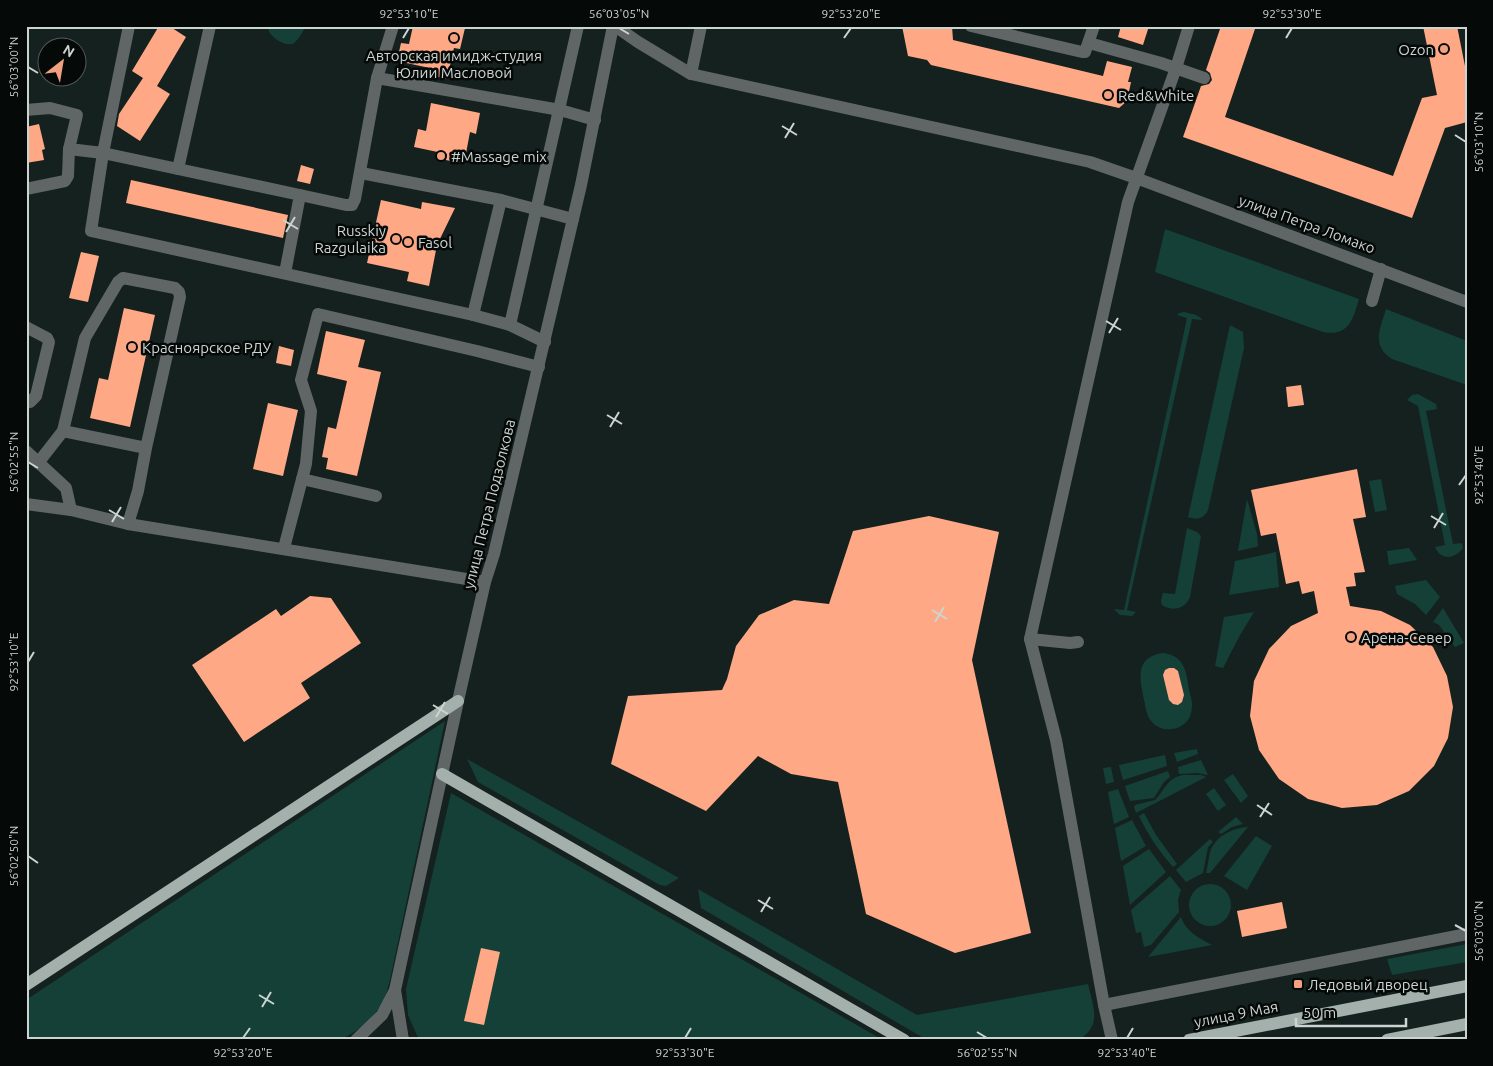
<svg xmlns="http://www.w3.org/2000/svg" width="1493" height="1066" font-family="Ubuntu,sans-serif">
<rect width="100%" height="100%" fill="#15211e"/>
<g fill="#144037">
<path d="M268,26H306C303,31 299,39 294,43C286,48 267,36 268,26Z"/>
<path d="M1165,229L1359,299C1353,319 1349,337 1323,332L1155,272Z"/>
<path d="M1386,309L1467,341V385L1392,359C1371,345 1380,329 1386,309Z"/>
<polygon points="1184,312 1196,315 1201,318 1202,320 1192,319 1127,610 1136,612 1132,616 1120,615 1114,609 1124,610 1187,318 1177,315 1179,313"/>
<path d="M1230,325L1243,332L1244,348L1208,510C1204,519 1197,520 1188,517Z"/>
<path d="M1418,394L1436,404L1437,409L1426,411L1453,544L1462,543L1463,548C1455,559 1441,561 1435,547L1445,545L1418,406L1407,400L1412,395Z"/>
<polygon points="1381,479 1387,510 1375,512 1369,481"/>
<polygon points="1247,499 1257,534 1258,546 1256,547 1238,551"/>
<path d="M1187,528L1197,532L1201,536L1190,597C1185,609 1173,612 1162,605L1161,601L1163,593L1175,594Z"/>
<polygon points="1409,548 1417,560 1389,565 1387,551"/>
<polygon points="1276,552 1279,587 1229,595 1235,561"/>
<polygon points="1426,580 1440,597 1426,615 1415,604 1397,594 1395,586"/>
<polygon points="1443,608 1464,643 1455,647 1439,625 1433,622"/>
<polygon points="1254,612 1239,637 1223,668 1215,666 1224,617"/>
<path d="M1164,653C1187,657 1186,674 1190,694C1192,700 1193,706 1191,713C1187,730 1163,735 1152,722C1146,716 1146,708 1144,700C1140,679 1134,656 1164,653Z"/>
<path d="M445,721L390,980C388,986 387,993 384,999C376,1017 356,1034 338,1040H26V1000Z"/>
<polygon points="1197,749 1198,754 1177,762 1174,753"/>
<polygon points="1165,755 1167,766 1123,780 1119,765"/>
<polygon points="467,759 679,878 666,886 660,885 478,782"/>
<polygon points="1201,760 1208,775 1197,773 1179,774 1178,767"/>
<polygon points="1111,767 1114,782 1106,784 1103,768"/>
<polygon points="1168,771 1170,777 1164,782 1154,798 1130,801 1125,786"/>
<polygon points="1233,774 1248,796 1241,803 1224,780"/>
<path d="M1183,775H1201L1206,777L1136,813L1134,807L1135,805L1155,800C1165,790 1167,778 1183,775Z"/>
<polygon points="1214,788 1226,805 1218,811 1206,794"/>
<polygon points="1118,789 1129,817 1114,824 1108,792"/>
<polygon points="451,793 883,1040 419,1040 408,1015 406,989"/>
<path d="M1144,813L1156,835L1177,864L1173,867C1159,851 1148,835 1139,816Z"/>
<polygon points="1236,817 1243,824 1232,827 1221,834 1218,832"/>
<polygon points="1132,820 1146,846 1121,861 1115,828"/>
<path d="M1248,827L1210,873H1206C1208,866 1208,860 1210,853C1214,837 1232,828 1248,827Z"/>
<polygon points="1256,836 1272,846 1247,890 1224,876"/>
<polygon points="1210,839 1213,842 1208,847 1203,873 1186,882 1176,870"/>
<polygon points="1149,849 1166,872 1130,905 1123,866"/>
<polygon points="1170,876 1181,890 1178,899 1179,912 1151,945 1144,947 1141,932 1136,933 1131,910"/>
<circle cx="1210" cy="905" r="21"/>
<path d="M698,889L917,1015L1088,984C1093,1007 1103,1026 1078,1040H927L701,908Z"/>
<path d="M1181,917C1186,932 1199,938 1212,945L1148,957Z"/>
<polygon points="1467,944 1467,962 1392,975 1387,959"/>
</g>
<g fill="#ffa886">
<polygon points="159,26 169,26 186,37 157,86 170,94 140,141 117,126 119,114 143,78 132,71"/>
<polygon points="413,26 465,28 460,49 454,48 447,79 428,75 430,68 397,61 401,43 409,44"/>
<polygon points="902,26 952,26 953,40 1103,76 1107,61 1132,67 1128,82 1131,82 1127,101 1119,108 931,65 927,60 908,56"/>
<polygon points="1121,26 1149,26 1143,45 1118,37"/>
<polygon points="1221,26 1256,26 1225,117 1393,176 1422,98 1437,95 1423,26 1457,26 1467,76 1467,122 1445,128 1412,218 1183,137 1201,86 1209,84 1212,80 1210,73 1206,70"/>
<polygon points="431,103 480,113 476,134 470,132 464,164 446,160 447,154 414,147 418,129 426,131"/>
<polygon points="39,124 45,149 42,150 44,160 26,163 26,127"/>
<polygon points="301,165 314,169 310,184 297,181"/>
<polygon points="131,180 288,215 283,238 126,203"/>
<polygon points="381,200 421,209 422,202 455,208 437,245 429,286 407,281 409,272 367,263"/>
<polygon points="81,252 99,256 88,302 69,298"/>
<polygon points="124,308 155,315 130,427 90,418 99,378 108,380"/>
<polygon points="326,331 365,340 358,367 381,372 357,476 326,469 328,458 322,457 328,427 336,429 347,381 317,374"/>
<polygon points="279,346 294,350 291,366 276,363"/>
<polygon points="1301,385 1304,405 1288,407 1286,387"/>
<polygon points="268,403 298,410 283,476 253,469"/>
<polygon points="1357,469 1366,517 1353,519 1365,572 1354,573 1356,586 1346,587 1350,606 1381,611 1410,625 1433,647 1447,676 1453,707 1448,738 1434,766 1409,791 1377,805 1342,808 1308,799 1279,779 1259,750 1250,716 1254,681 1269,649 1291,626 1318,613 1314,591 1302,594 1299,581 1286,584 1276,533 1261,536 1251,490"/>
<polygon points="929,516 999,532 972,660 1031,933 955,953 866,914 838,782 791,774 758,756 706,811 611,764 628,696 722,690 727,679 736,646 759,615 794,600 829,604 853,531"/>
<polygon points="310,596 331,598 361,643 301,683 310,698 244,742 192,665 276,609 281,616"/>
<polygon points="1169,668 1174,668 1178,671 1184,695 1182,702 1178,705 1173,704 1169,700 1163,675 1165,670"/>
<polygon points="1282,902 1287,928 1242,937 1237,911"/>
<polygon points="481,948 500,952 484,1025 464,1021"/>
</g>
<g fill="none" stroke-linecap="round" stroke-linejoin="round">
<g stroke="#606665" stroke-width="12">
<polyline points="615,26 638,42 691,74 1090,162 1136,178 1467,302"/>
<polyline points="971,26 1082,52 1085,52 1094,26"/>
<polyline points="1089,43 1161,63 1204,78"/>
<polyline points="691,74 701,26"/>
<polyline points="377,78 560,110 595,120"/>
<polyline points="26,110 50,108 77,115 69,149 103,153 129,26"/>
<polyline points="178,169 210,26"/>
<polyline points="361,173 501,200 573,219"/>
<polyline points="26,189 65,181 68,176 69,149"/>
<polyline points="300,195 346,205 352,205 355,199 377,78 393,26"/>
<polyline points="285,273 300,195 103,153 91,231 473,315 510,325 545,342"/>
<polyline points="1372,301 1381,269"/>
<polyline points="473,315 501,200"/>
<polyline points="510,325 578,26"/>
<polyline points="26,327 47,338 49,342 36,396 30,402 26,403"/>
<polyline points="26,451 66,488 71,510"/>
<polyline points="38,463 63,431"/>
<polyline points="302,479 376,496"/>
<polyline points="26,504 71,510 128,524 485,582"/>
<polyline points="128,524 138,491 146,448 180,297 179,292 175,288 123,278 118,282 85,338 63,431 146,448"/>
<polyline points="284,548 306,464 311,411 301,380 318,314 477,351 539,367"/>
<polyline points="1030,639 1070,643 1078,642"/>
<polyline points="395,990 403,1040"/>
<polyline points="1104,1005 1467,934"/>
<polyline points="356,1040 382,1015 395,990 458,701 485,582 494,554 581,185 613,26"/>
<polyline points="1112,1040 1104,1005 1056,740 1030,639 1128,202 1176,68 1189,26"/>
</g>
<g stroke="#a3b0ac" stroke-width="12">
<polyline points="442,774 904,1040"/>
<polyline points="26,985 458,701"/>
<polyline points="1189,1040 1467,986"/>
<polyline points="1387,1040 1467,1024"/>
</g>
</g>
<path fill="none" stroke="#ccd4d1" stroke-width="2" d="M619,28L629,34M403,38L409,28M844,38L851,28M1286,38L1292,28M28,67L38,73M782,126L797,135M1455,135L1466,142M785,138L794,123M283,220L298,229M286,232L295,217M1106,321L1121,330M1109,333L1118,318M607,415L622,424M610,427L619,412M28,462L38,468M1459,485L1466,475M109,510L124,519M1431,516L1446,525M112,522L121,507M1434,528L1443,513M932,610L947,619M935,622L944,607M28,662L34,652M433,705L448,714M436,717L445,702M1257,805L1272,815M1260,817L1269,803M28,856L38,863M758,900L773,909M761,912L770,897M1455,925L1466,931M259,995L274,1004M262,1007L271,992M977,1032L987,1038M243,1038L250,1028M685,1038L691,1028M1127,1038L1133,1028"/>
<g fill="#f2a080" stroke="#050908" stroke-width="2">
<circle cx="454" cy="38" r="5"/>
<circle cx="1444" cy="49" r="5"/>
<circle cx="1108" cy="95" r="5"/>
<circle cx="441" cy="156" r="5"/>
<circle cx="396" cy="239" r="5"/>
<circle cx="408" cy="242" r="5"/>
<circle cx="132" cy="347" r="5"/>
<circle cx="1351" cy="637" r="5"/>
<rect x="1293" y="979" width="10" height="10" rx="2.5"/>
</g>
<g text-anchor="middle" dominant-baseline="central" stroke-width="5" stroke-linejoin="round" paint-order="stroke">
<g font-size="15" fill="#ccd4d1" stroke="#050908" text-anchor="start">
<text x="1434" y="49" text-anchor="end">Ozon</text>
<text x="454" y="55" text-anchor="middle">Авторская имидж-студия<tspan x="454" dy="17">Юлии Масловой</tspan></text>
<text x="1118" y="95">Red&amp;White</text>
<text x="451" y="156">#Massage mix</text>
<text x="386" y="230" text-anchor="end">Russkiy<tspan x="386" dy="17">Razgulaika</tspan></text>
<text x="418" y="242">Fasol</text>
<text x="142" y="347">Красноярское РДУ</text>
<text x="1361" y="637">Арена-Север</text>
<text x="1308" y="984">Ледовый дворец</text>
</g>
<g font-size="15" fill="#ccd4d1" stroke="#050908">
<text transform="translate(1307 224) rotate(20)">улица Петра Ломако</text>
<text transform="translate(489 504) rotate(-76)">улица Петра Подзолкова</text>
<text transform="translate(1236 1014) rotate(-11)">улица 9 Мая</text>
</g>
</g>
<rect width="1493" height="1066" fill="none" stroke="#050908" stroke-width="55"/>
<g transform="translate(62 62) rotate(31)"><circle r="24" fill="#050908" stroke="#555a58"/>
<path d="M0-4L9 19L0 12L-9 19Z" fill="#f2a080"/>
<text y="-8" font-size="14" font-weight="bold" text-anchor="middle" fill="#ccd4d1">N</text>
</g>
<path d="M1296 1018v8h110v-8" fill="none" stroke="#ccd4d1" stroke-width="2.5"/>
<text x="1303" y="1018" font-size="15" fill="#ccd4d1" stroke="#050908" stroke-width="4" paint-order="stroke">50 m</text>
<rect x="28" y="28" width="1438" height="1010" fill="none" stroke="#ccd4d1" stroke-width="2"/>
<g font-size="12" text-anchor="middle" fill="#ccd4d1">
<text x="409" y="18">92°53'10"E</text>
<text x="619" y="18">56°03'05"N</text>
<text x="851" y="18">92°53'20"E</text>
<text x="1292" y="18">92°53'30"E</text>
<text transform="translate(14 67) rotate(-90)" y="4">56°03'00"N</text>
<text transform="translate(1479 142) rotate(-90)" y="4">56°03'10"N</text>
<text transform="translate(14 462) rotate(-90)" y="4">56°02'55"N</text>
<text transform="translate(1479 475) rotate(-90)" y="4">92°53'40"E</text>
<text transform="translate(14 662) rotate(-90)" y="4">92°53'10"E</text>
<text transform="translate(14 856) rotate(-90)" y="4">56°02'50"N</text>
<text transform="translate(1479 931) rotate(-90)" y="4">56°03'00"N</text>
<text x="243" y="1057">92°53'20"E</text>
<text x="685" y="1057">92°53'30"E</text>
<text x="987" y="1057">56°02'55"N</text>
<text x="1127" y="1057">92°53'40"E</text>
</g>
</svg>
